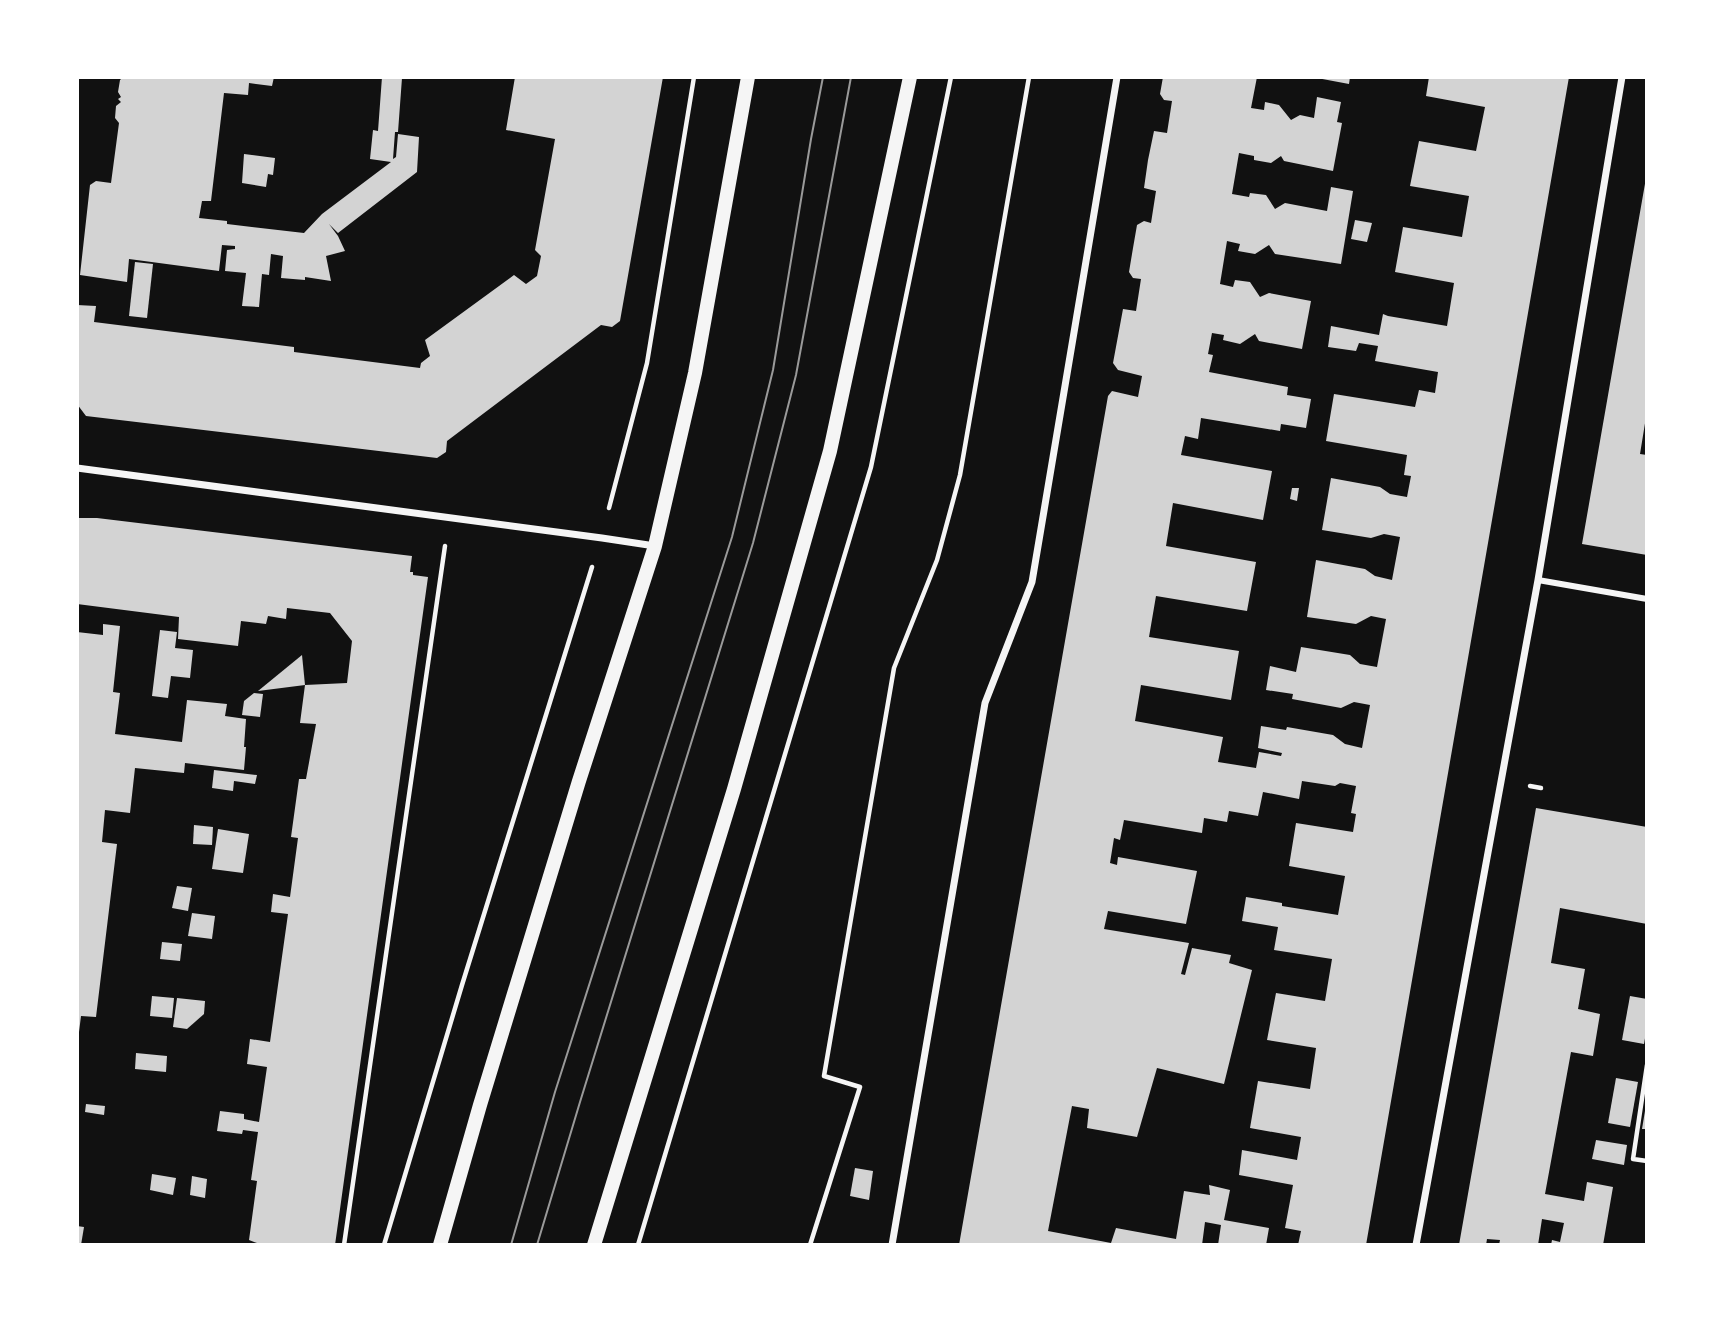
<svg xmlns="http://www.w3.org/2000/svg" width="1724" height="1322" font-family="Quicksand,sans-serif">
<rect width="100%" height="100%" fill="#111"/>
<g fill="#d3d3d3">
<polygon points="123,77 274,77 272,86 249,83 248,95 224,93 211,201 202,201 199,218 227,221 227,224 304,233 322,214 391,162 370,159 373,130 378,131 382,77 402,78 398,132 395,132 393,159 396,157 398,134 419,137 417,172 338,233 329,224 338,236 345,251 326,256 331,281 305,277 305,280 281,278 283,256 271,254 269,275 262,274 259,307 242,306 246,273 225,271 227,250 235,249 235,246 222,245 219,271 129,259 127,282 80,275 90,185 96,181 111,183 119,123 115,118 116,106 121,102 118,99 121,97 118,92 120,80"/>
<polygon points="515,77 565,78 565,77 663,77 620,321 612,327 601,325 447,441 446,452 437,458 86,416 77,404 77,305 96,306 94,322 294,347 294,352 420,368 421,363 430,356 425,340 514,275 526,284 537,276 541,256 535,250 555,139 506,130"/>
<polygon points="1163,77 1257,77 1251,108 1264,110 1265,102 1279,105 1291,120 1300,115 1314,118 1317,97 1341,102 1337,122 1342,123 1333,171 1284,161 1281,156 1271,163 1254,160 1254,156 1239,153 1232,194 1249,197 1250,193 1266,195 1275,209 1285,203 1327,211 1331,187 1353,191 1341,264 1275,254 1269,245 1255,254 1238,251 1240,244 1227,241 1220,284 1233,287 1235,280 1250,282 1260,297 1269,293 1311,301 1302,349 1259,341 1255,334 1240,344 1223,340 1224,335 1212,333 1208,354 1213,355 1209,372 1288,387 1287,395 1311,399 1306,428 1281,424 1280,431 1201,418 1198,439 1185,436 1181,455 1272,471 1263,520 1173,503 1166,546 1256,562 1247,611 1156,596 1149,637 1239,651 1231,700 1141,685 1135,721 1223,737 1218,762 1256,768 1259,752 1281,756 1282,753 1258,748 1261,726 1286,730 1287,727 1333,735 1345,744 1362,748 1370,705 1354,702 1341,708 1292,699 1293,694 1266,690 1270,666 1296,672 1301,647 1350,655 1360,664 1377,667 1386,619 1371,616 1356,624 1307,617 1316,560 1365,569 1375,576 1392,580 1400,537 1384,534 1371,538 1322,530 1331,478 1380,487 1390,494 1407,497 1411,476 1404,475 1407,455 1326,441 1334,394 1415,407 1419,390 1435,393 1438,372 1375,361 1378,346 1359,343 1356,351 1328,347 1331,326 1379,335 1383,314 1388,316 1447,326 1454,283 1395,272 1403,227 1462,237 1469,196 1410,186 1419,141 1476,151 1485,107 1426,96 1429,77 1569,77 1366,1245 1298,1245 1301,1231 1285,1228 1293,1185 1239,1175 1242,1150 1297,1160 1301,1137 1250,1128 1258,1081 1310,1089 1316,1048 1267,1040 1276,993 1325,1001 1332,959 1274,950 1278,927 1242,921 1246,897 1282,903 1282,906 1338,915 1345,876 1289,866 1296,823 1353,832 1356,814 1351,813 1356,786 1340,783 1335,786 1302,781 1299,799 1263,792 1258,816 1229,811 1227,822 1204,818 1202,833 1124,820 1120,840 1114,838 1110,863 1117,865 1118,857 1197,871 1186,924 1108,911 1104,929 1189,943 1181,974 1185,975 1192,948 1231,955 1229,963 1252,970 1224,1084 1157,1068 1137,1137 1087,1128 1089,1109 1072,1106 1048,1231 1111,1243 1116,1228 1176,1239 1184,1191 1210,1195 1209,1185 1230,1190 1224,1220 1269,1228 1266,1245 1218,1245 1221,1225 1205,1222 1202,1245 959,1245 1108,396 1112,391 1138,397 1142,376 1118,370 1113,363 1123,309 1136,311 1141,279 1133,278 1129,272 1133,248 1137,225 1144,221 1151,223 1156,191 1144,188 1148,160 1154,131 1167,133 1172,101 1164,100 1160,94"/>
<polygon points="1317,77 1350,77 1349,84 1317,78"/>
<polygon points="244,154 275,158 273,175 268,174 266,187 242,183"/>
<polygon points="1646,178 1647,178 1647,411 1640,454 1647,455 1647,555 1582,544"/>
<polygon points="1355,220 1372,223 1367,242 1351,239"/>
<polygon points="135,262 153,264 147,318 129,316"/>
<polygon points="1292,488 1299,488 1297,501 1290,499"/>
<polygon points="77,518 97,518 412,556 410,572 413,572 413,575 428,577 335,1245 257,1245 257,1243 249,1240 257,1181 251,1180 258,1132 243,1130 242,1134 217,1131 220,1111 244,1114 244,1119 259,1122 267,1067 247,1064 250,1039 270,1042 288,914 271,912 273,894 290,897 298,838 291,837 299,779 306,779 316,724 300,723 305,685 347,683 352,641 330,613 287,608 286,619 268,616 266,624 241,621 238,646 178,639 179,617 77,604"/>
<polygon points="103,624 120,626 113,692 120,693 115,734 182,742 187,700 227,704 225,716 246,719 244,747 246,747 244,770 185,763 184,773 135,768 130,813 105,810 102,842 117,844 96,1017 81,1016 79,1032 77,1032 77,632 103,635"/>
<polygon points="160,630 177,632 175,648 193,650 190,678 171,676 168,698 152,696"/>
<polygon points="302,655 305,685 258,691"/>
<polygon points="254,693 263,694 260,717 242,715 244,701"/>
<polygon points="214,770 257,775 255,784 234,781 233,791 212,788"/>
<polygon points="1536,808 1647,827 1647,924 1560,908 1551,963 1585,969 1578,1009 1600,1014 1593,1056 1571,1052 1545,1194 1584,1201 1587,1182 1613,1187 1603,1245 1551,1245 1552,1240 1560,1242 1564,1223 1542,1219 1538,1245 1499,1245 1500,1240 1487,1239 1486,1245 1459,1245"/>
<polygon points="194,825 213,827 212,845 193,844"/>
<polygon points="218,829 249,834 243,873 212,869"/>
<polygon points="177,886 192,888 188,911 172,908"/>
<polygon points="192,913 215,916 212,939 188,936"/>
<polygon points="162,942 182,944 180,961 160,959"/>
<polygon points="152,996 174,998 172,1018 150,1016"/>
<polygon points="1630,996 1647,999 1647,1027 1644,1044 1622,1040"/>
<polygon points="177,998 205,1001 204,1014 187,1029 173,1027"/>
<polygon points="136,1053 167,1056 166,1072 135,1069"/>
<polygon points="1616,1078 1638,1082 1630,1127 1608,1123"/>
<polygon points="86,1104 105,1106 104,1115 85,1112"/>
<polygon points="1646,1105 1647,1105 1647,1129 1642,1129"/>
<polygon points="1596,1140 1627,1145 1624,1165 1592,1159"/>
<polygon points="855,1168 873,1171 869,1200 850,1196"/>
<polygon points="152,1174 176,1178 173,1195 150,1190"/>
<polygon points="192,1176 207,1179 205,1198 190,1195"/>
<polygon points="77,1226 84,1227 81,1245 77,1245"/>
</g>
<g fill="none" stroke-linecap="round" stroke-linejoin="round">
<g stroke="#f5f5f5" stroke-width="4.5">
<polyline points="609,508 647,363 694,77"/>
<polyline points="1530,786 1541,788"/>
<polyline points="1647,1065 1633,1159 1647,1161"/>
<polyline points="344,1245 445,546"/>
<polyline points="384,1245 462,985 592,567"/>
<polyline points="638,1245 871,467 951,77"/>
<polyline points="810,1245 860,1087 824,1076 894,668 937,560 960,475 1029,77"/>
</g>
<polyline stroke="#f5f5f5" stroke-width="6" points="1538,580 1647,599"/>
<g stroke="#f5f5f5" stroke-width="7">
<polyline points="77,468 602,538 655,546"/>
<polyline points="892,1245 985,703 1032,582 1117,77"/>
<polyline points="1416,1245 1538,580 1622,77"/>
</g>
<g stroke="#f5f5f5" stroke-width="14">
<polyline points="440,1245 480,1105 579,781 655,546 695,373 748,77"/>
<polyline points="594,1245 734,789 830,451 910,77"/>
</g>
<g stroke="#9a9a9a" stroke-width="2">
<polyline points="511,1245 555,1092 732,537 773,370 811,139 823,77"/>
<polyline points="537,1245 580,1102 753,543 796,375 851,77"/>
</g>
</g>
<rect width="1724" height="1322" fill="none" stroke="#ffffff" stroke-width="158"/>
</svg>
